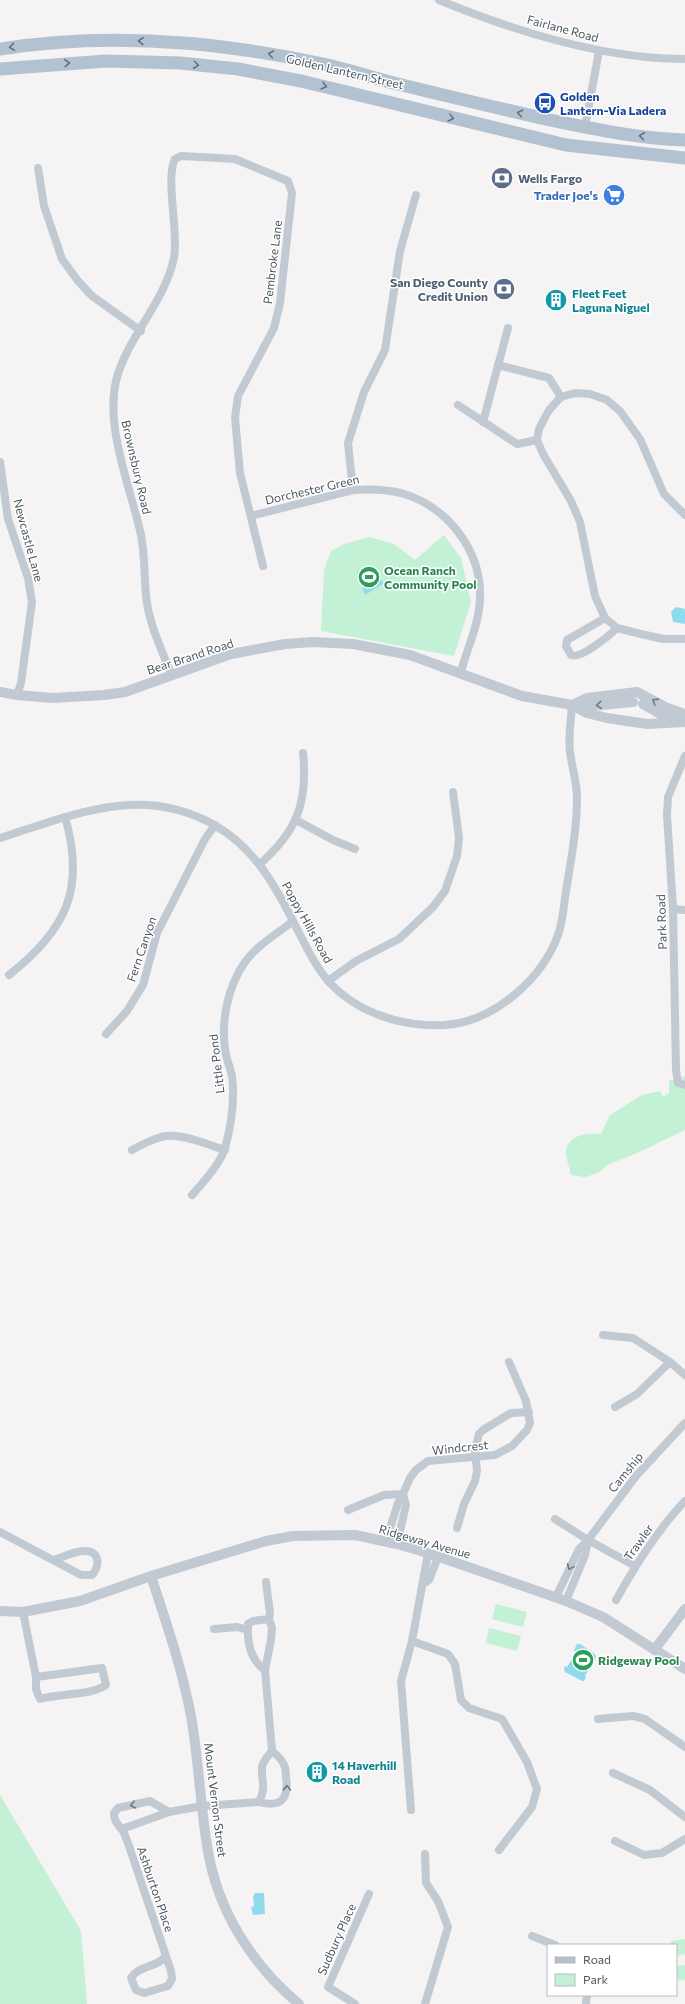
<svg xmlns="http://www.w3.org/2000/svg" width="685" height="2004" font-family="Commissioner,sans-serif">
<rect width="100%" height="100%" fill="#f5f3f3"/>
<g fill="#c3f1d5">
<polygon points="444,535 461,558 471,602 454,656 321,631 324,570 331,551 344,544 369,537 394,544 415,560"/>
<path d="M685,1076V1130L637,1153L607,1165L598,1173L585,1177L571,1175C570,1168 565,1157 566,1150C570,1134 588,1133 601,1134L610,1115L642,1095L660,1091L663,1097L669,1093V1081Z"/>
<polygon points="496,1604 527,1612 523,1627 492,1619"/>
<polygon points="489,1628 521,1636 517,1651 486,1643"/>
<polygon points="0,1795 81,1931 87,2004 0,2004"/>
<polygon points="685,1939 685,1954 676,1956 676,1945 671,1945 671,1941"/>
<polygon points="685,1965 685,1980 678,1981 676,1966"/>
</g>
<g fill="#90daee">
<polygon points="369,569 384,583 365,595 357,571"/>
<polygon points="676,607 685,609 685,624 673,622 671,612"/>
<polygon points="577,1644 580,1644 595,1654 596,1657 585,1676 586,1677 584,1681 582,1681 565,1672 564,1669 565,1666 567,1667 576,1652 574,1650"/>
<polygon points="255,1893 264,1893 265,1914 253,1915 251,1907 254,1906 253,1896"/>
</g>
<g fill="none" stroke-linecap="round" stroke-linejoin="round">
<g stroke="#c1cad2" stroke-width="8">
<path d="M439,0C514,31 604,59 685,59"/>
<polyline points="585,127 599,51"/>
<polyline points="38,168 44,206 62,259 78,281 92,296 141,331"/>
<polyline points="498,365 549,378 561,397"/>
<polyline points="458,405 517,444 537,440"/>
<polyline points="483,422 508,328"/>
<polyline points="0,462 8,519 28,578 32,602 21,683 17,695"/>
<polyline points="353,490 348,443 364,392 385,350 400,251 416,195"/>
<polyline points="685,515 664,494 640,439 620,411 607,400 590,394 575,393 561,397 549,410 539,429 537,440 543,454 571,501 580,522 595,596 605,618 617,628 641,634 663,639 685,639"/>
<path d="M251,516L353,490C369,489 385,489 401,493C447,506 482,550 480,599C479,625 467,648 461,672"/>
<path d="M605,618L567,640L566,646L571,655C580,660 610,635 617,628"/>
<path d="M172,676C162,651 148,622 146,595C144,575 145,555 141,535C131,489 105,428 116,381C127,337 164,304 174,258C179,232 165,179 175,159L181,156L235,159L288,181L292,193L280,303L274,328L238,396L235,418L240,473L263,566"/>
<polyline points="685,756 668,797 667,815 673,909 676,1070 678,1083 685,1085"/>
<polyline points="296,820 333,840 355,849"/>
<path d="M0,838C73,815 142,783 216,826C254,848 275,885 294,923C305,944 314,965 330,983C359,1014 403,1027 445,1025C494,1022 544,978 559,932C563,919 564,904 566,891C571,860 577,829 577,798C577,782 572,768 570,752C568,737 571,721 572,705"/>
<path d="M260,864C297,831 308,803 303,753"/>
<polyline points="673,909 685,910"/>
<path d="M9,975C66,930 86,889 65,817"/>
<polyline points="328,981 356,961 399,939 433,907 445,891 457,856 459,838 453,792"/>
<polyline points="106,1034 127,1011 143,985 157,933 205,839 215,825"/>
<path d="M132,1150C141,1145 151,1140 161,1137C181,1132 205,1144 225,1150"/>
<path d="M192,1195C203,1183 221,1163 225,1148C231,1126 235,1099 232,1076C230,1067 226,1058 225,1049C221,1020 228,986 245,962C257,945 277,934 293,921"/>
<polyline points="603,1335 633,1338 670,1362 685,1375"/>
<polyline points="615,1407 637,1394 670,1362"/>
<polyline points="348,1510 384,1495 403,1494"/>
<polyline points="555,1519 588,1540 635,1566"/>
<polyline points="457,1528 464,1504 475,1481 477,1471 475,1450 479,1434 483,1430 511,1413 529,1412"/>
<path d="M0,1532L81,1575H92C100,1566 100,1550 84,1551C74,1551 63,1557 54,1560"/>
<polyline points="386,1541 398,1503 403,1494 410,1478 416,1470 428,1461 495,1455 512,1446 527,1430 530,1423 526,1401 509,1362"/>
<polyline points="397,1544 406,1505 403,1494"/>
<polyline points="428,1553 412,1641 448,1654 455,1664 461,1700 469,1708 502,1719 527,1762 537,1789 532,1807 499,1850"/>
<polyline points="266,1582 270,1613 269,1619"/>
<polyline points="423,1584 429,1580 438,1557"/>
<polyline points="556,1597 579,1549 588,1540 636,1476 685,1423"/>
<path d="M616,1600C635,1566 657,1530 685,1501"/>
<polyline points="566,1601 585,1555 588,1540"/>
<path d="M23,1612L36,1677V1689L40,1699C60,1693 90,1696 106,1685L102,1668L36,1677"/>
<polyline points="214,1629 237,1627 248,1630"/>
<polyline points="598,1719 633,1716 645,1719 685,1747"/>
<polyline points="613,1773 650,1790 685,1817"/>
<path d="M259,1802C281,1808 289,1799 286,1777C286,1773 286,1768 284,1765C282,1759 277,1755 272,1751"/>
<polyline points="411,1810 401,1681 412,1641"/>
<path d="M122,1829L169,1812L202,1806L259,1802C267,1785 261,1783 262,1767C263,1761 268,1756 272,1751L265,1670L271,1640L272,1628L269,1619L253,1621L248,1624C247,1641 250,1660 265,1670"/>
<polyline points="615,1841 644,1855 662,1853 685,1839"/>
<polyline points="532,1936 555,1945"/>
<path d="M166,1956C157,1968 139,1965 131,1978L136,1990L144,1993L168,1986L172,1979L171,1971L128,1843C126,1839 125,1834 123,1831C118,1824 114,1822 114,1813L118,1808L150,1801L169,1812"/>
<polyline points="355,2004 328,1987 369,1894"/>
<polyline points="425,2004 448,1927 438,1901 426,1883 425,1854"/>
<polyline points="586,2004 587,1995"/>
</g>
<g stroke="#c1cad2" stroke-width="10">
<polyline points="0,692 17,695 53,698 104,695 125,692 231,654 285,644 312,642 353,644 410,655 522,696 572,705 587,713 607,718 647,724 685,722"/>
<polyline points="643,704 662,715 681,715"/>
<polyline points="572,705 587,698 637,692 665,707 685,714"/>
<polyline points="574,705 590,706 633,702"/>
<path d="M151,1576C166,1622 182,1668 191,1716C199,1761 200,1806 208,1851C218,1911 252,1965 299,2004"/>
<polyline points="0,1611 23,1612 80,1601 151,1576 266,1541 293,1536 355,1535 397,1544 428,1553 566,1601 603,1617 685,1669"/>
<polyline points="655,1649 685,1609"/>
</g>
<g stroke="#b3c2d1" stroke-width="13">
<path d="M0,49C107,32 217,41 323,64C347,69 370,77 394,83C446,96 498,108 550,120C594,129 640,139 685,140"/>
<polyline points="0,69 106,61 180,63 238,69 301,81 566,145 685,158"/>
</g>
</g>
<defs><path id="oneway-chevron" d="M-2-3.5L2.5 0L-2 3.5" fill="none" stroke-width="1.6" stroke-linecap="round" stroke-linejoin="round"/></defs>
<g stroke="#64717d">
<use href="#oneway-chevron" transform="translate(141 41) rotate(-178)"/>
<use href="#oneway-chevron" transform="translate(12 47) rotate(172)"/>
<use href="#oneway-chevron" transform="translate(271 54) rotate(-169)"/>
<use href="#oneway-chevron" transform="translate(67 63) rotate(-4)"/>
<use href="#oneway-chevron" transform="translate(196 65) rotate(7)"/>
<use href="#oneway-chevron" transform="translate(324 86) rotate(14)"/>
<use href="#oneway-chevron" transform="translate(520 113) rotate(-167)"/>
<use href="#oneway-chevron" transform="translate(451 118) rotate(14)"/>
<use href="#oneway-chevron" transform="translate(642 136) rotate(-172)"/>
</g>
<g stroke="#6e7983">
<use href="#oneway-chevron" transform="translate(655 701) rotate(-148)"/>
<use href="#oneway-chevron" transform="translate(599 705) rotate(175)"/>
<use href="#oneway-chevron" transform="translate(570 1567) rotate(114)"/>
<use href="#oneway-chevron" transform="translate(287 1788) rotate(-88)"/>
<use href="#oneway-chevron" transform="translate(133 1805) rotate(167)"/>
</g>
<defs>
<g id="bus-disc" transform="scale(1.15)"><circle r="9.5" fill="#1a4fb4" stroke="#fff"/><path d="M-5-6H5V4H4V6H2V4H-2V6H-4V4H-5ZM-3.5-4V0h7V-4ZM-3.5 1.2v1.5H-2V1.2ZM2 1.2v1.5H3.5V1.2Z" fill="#fff"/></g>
<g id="bank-disc" transform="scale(1.15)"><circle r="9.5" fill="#5c6f8a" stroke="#fff"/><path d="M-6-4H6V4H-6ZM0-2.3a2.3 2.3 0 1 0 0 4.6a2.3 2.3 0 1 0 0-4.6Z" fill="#fff"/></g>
<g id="supermarket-disc" transform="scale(1.15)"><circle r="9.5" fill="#3f7fe0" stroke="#fff"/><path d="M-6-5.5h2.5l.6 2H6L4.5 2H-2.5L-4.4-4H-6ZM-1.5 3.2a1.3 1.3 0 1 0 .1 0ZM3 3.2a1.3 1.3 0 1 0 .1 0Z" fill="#fff"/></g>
<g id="building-disc" transform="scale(1.15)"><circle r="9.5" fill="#0f9aa8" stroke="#fff"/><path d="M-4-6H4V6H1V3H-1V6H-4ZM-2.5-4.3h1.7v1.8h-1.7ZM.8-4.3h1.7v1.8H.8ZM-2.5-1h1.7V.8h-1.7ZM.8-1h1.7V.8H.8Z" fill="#fff"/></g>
<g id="stadium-disc" transform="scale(1.15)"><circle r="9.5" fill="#2e9e5b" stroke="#fff"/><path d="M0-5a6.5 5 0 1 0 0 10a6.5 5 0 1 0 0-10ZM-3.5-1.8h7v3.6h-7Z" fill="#fff"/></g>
</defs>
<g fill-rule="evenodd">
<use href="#bus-disc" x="545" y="103"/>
<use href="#bank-disc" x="502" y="178"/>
<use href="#supermarket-disc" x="614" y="195"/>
<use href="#bank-disc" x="504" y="289"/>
<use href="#building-disc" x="556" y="300"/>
<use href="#stadium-disc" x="369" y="577"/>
<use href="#stadium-disc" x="583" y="1660"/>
<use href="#building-disc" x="317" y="1772"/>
</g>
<g text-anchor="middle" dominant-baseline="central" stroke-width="3" stroke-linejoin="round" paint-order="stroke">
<g font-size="12" fill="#4a5661" stroke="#fff">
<text transform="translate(563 28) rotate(15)">Fairlane Road</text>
<text transform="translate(345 71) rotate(13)">Golden Lantern Street</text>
<text transform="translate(272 262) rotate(-83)">Pembroke Lane</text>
<text transform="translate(137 467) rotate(77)">Brownsbury Road</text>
<text transform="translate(312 489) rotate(-13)">Dorchester Green</text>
<text transform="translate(29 540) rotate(75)">Newcastle Lane</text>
<text transform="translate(190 656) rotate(-18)">Bear Brand Road</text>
<text transform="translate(308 922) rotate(61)">Poppy Hills Road</text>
<text transform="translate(661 922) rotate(-92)">Park Road</text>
<text transform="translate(141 949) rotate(-71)">Fern Canyon</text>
<text transform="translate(216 1064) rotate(-97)">Little Pond</text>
<text transform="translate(460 1447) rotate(-6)">Windcrest</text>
<text transform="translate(625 1472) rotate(-51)">Camship</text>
<text transform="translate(425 1541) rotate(16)">Ridgeway Avenue</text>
<text transform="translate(638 1542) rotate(-55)">Trawler</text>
<text transform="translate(216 1800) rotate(83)">Mount Vernon Street</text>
<text transform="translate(156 1889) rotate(71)">Ashburton Place</text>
<text transform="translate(336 1939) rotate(-66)">Sudbury Place</text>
</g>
<g font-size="12" font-weight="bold" fill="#164399" stroke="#fff" text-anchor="start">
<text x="560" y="96">Golden<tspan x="560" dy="14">Lantern-Via Ladera</tspan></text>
</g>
<g font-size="12" font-weight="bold" fill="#4e5e75" stroke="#fff" text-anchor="start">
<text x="518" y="178">Wells Fargo</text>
<text x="488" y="282" text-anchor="end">San Diego County<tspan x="488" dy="14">Credit Union</tspan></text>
</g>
<g font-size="12" font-weight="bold" fill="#366cbe" stroke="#fff" text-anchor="end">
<text x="598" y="195">Trader Joe's</text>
</g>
<g font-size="12" font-weight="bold" fill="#0d838f" stroke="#fff" text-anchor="start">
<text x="572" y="293">Fleet Feet<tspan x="572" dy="14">Laguna Niguel</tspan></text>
<text x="332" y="1765">14 Haverhill<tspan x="332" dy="14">Road</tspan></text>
</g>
<g font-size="12" font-weight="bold" fill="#27864d" stroke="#fff" text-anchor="start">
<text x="384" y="570">Ocean Ranch<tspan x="384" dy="14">Community Pool</tspan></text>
<text x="598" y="1660">Ridgeway Pool</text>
</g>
</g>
<rect x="547" y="1944" width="130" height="52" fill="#ffffff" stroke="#b7bbc0"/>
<rect x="555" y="1957" width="20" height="6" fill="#b3c2d1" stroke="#b7bbc0"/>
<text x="583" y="1964" font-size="12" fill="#4a5661">Road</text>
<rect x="555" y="1974" width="20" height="12" fill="#c3f1d5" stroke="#b7bbc0"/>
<text x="583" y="1984" font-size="12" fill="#4a5661">Park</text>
</svg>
